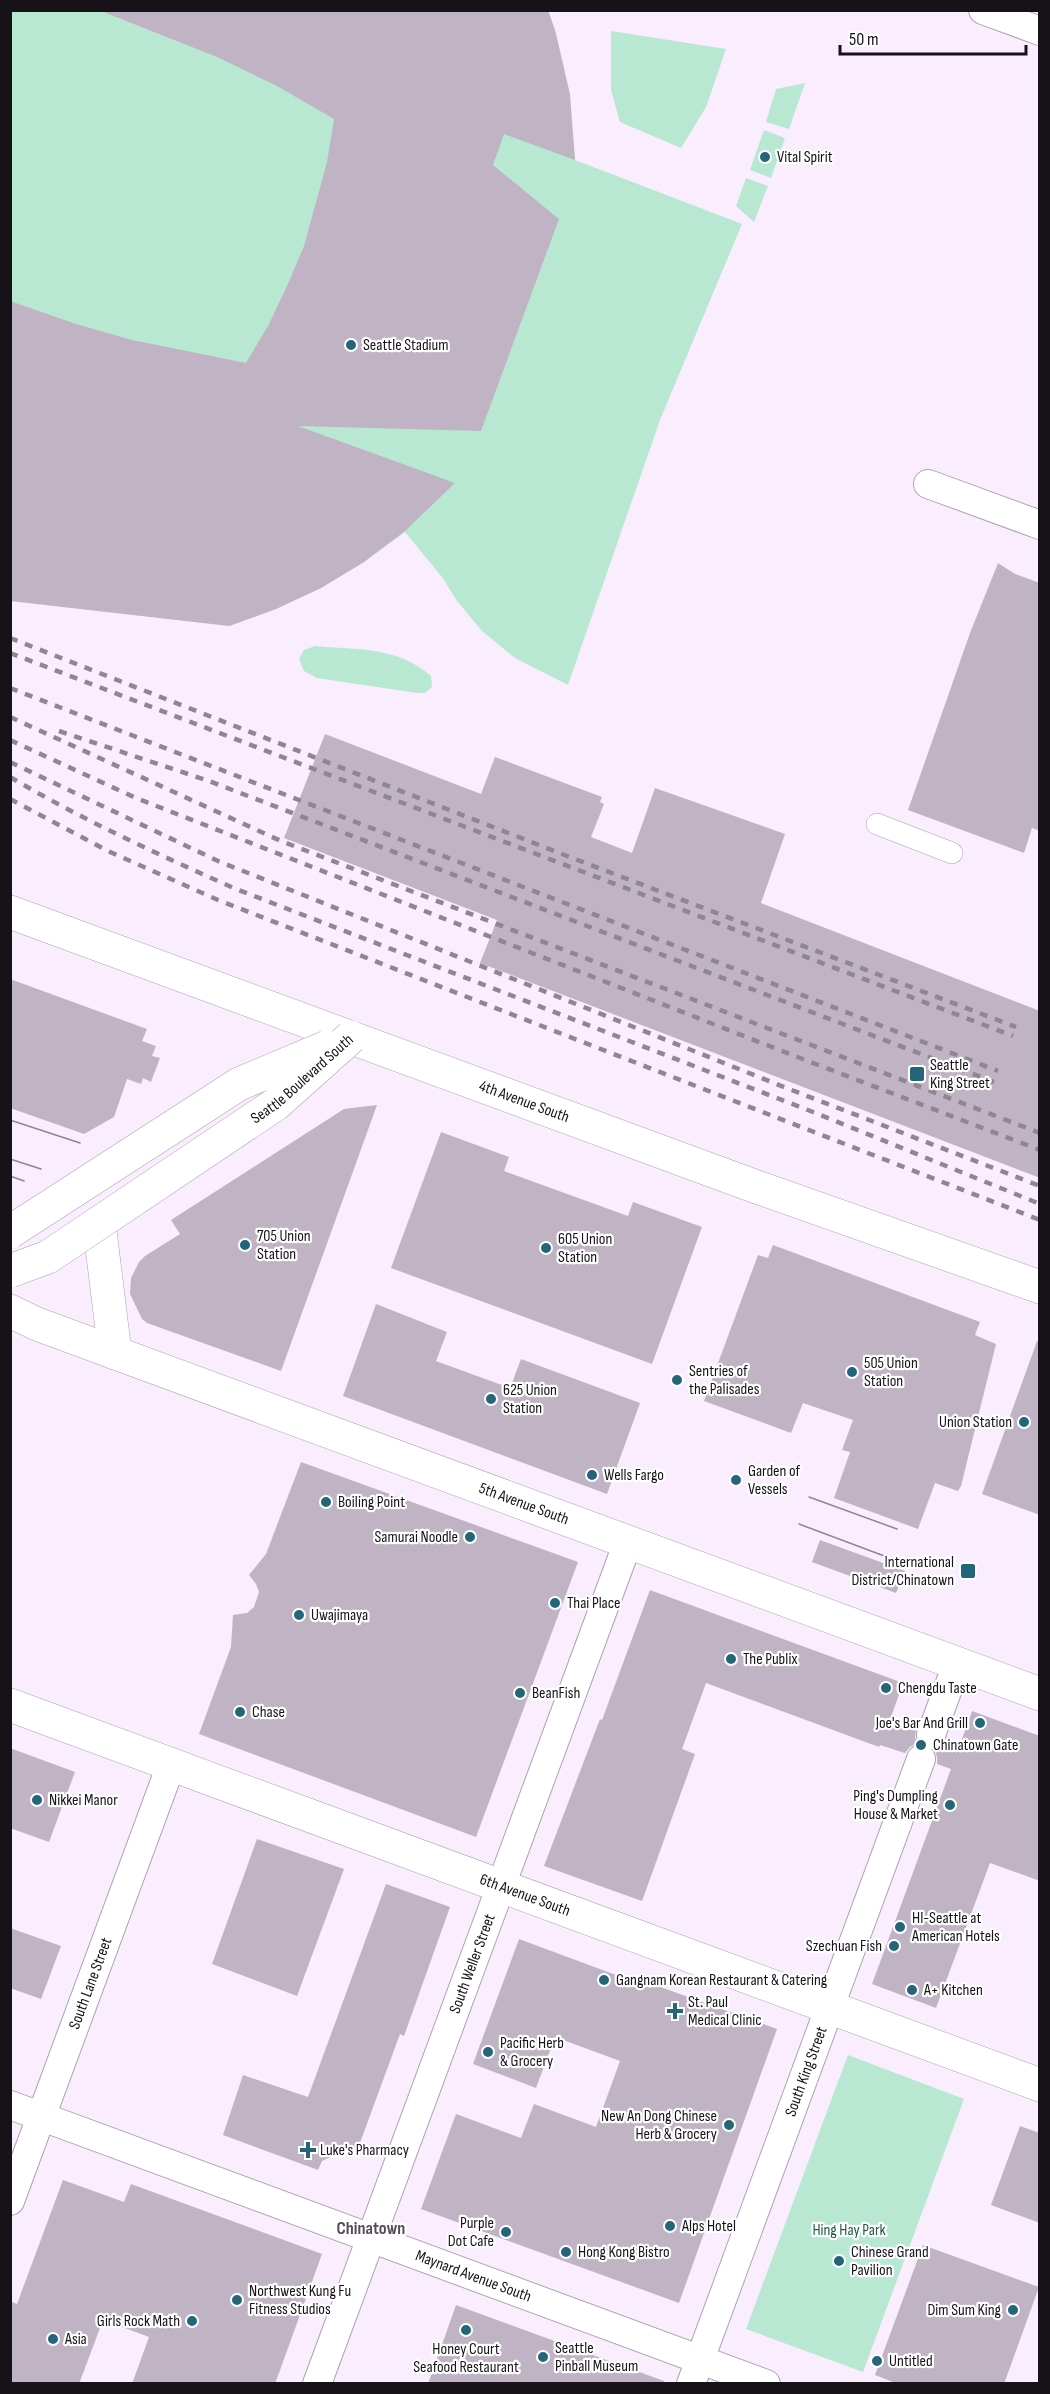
<svg xmlns="http://www.w3.org/2000/svg" width="1050" height="2394" font-family="'Sofia Sans Condensed',sans-serif">
<rect width="100%" height="100%" fill="#faedfd"/>
<g fill="#b8e8d1">
<path d="M10,11H548C566,59 571,109 575,160L742,224L660,420L568,685L515,658L482,631L457,601L442,577L405,532L364,562L321,588L276,609L229,626L11,588Z"/>
<polygon points="611,31 726,49 706,107 681,148 620,122 611,90"/>
<polygon points="805,83 789,129 766,122 776,89"/>
<polygon points="764,130 785,138 771,178 750,170"/>
<polygon points="746,178 768,186 754,222 736,206"/>
<path d="M315,646C357,650 397,646 431,676L432,687L425,693H417L317,678L304,671L299,659L304,650Z"/>
<polygon points="848,2055 964,2099 863,2372 746,2329"/>
</g>
<g fill="#c0b4c4">
<polygon points="107,10 548,10 555,30 570,94 575,160 504,134 493,165 559,219 481,431 298,426 455,483 405,531 364,562 321,588 276,609 229,626 10,601 10,301 76,324 132,340 246,363 268,326 287,286 304,246 327,162 334,119 277,86 217,57 106,13"/>
<polygon points="998,563 1015,574 1040,583 1040,831 1032,828 1024,853 908,810 970,633"/>
<polygon points="325,734 481,794 495,757 602,797 600,802 604,804 591,837 632,853 655,788 785,834 761,903 1040,1011 1040,1178 480,963 497,920 284,838"/>
<polygon points="10,979 147,1029 142,1041 156,1046 152,1056 160,1058 151,1082 143,1078 141,1084 127,1079 114,1117 84,1134 10,1108"/>
<polygon points="377,1105 281,1371 147,1323 142,1319 130,1294 131,1278 139,1262 145,1256 180,1234 171,1220 344,1109"/>
<polygon points="441,1132 509,1157 504,1171 628,1216 633,1202 702,1227 652,1364 391,1268"/>
<polygon points="773,1245 980,1322 975,1335 996,1344 961,1486 958,1491 935,1483 918,1529 834,1498 850,1452 842,1450 853,1420 803,1403 791,1433 704,1401 758,1255 768,1258"/>
<polygon points="376,1304 447,1332 436,1361 510,1388 521,1359 640,1403 607,1494 343,1396"/>
<polygon points="1037,1341 1040,1342 1040,1515 982,1494"/>
<polygon points="301,1462 578,1562 476,1837 199,1734 231,1647 233,1615 247,1613 254,1607 259,1592 256,1584 249,1575 266,1554"/>
<polygon points="820,1540 905,1571 896,1593 812,1562"/>
<polygon points="650,1590 903,1683 890,1720 916,1729 915,1737 917,1743 910,1747 905,1753 880,1745 879,1747 706,1683 682,1749 695,1754 642,1901 544,1866 600,1719 602,1720"/>
<polygon points="972,1711 1040,1736 1040,1881 990,1863 936,2008 872,1984 951,1769 937,1764 937,1757 935,1751 942,1747 947,1740 960,1745"/>
<polygon points="10,1748 75,1772 49,1842 10,1828"/>
<polygon points="257,1839 344,1869 297,1996 212,1964"/>
<polygon points="386,1884 450,1907 404,2036 400,2034 357,2151 349,2148 322,2161 318,2170 223,2135 243,2075 308,2097"/>
<polygon points="10,1928 61,1946 41,1999 10,1988"/>
<polygon points="519,1939 651,1988 652,1984 777,2029 679,2303 421,2209 456,2114 521,2138 534,2104 596,2127 620,2061 555,2037 536,2088 473,2064"/>
<polygon points="1020,2126 1040,2133 1040,2223 991,2205"/>
<polygon points="63,2180 124,2202 131,2184 322,2254 275,2384 132,2384 149,2337 103,2320 79,2384 10,2384 10,2301 17,2304"/>
<polygon points="923,2245 1039,2287 1004,2384 898,2384 875,2375"/>
<polygon points="456,2305 664,2381 664,2384 428,2384"/>
</g>
<g fill="none" stroke-linecap="round" stroke-linejoin="round">
<g stroke="#aea2b1" stroke-width="22">
<polyline id="pedestrian" points="877,824 952,853"/>
</g>
<g stroke="#aea2b1" stroke-width="30">
<g id="minor">
<polyline points="983,10 1040,31"/>
<polyline points="928,484 1040,525"/>
<polyline points="931,1735 957,1664"/>
<path id="s1" d="M10,2105L766,2384"/>
<path id="s2" d="M10,2201L171,1765"/>
<path id="s3" d="M317,2384L628,1542"/>
<path id="s4" d="M691,2384L921,1759"/>
</g>
</g>
<g stroke="#aea2b1" stroke-width="34">
<g id="tertiary">
<path id="s5" d="M10,1705L1040,2085"/>
</g>
</g>
<g stroke="#aea2b1" stroke-width="34">
<g id="secondary">
<path id="s6" d="M10,1311L37,1324L1040,1694"/>
</g>
</g>
<g stroke="#aea2b1" stroke-width="34">
<g id="primary">
<path id="s7" d="M10,912L754,1186L1040,1287"/>
<polyline points="99,1223 115,1353"/>
</g>
</g>
<use href="#pedestrian" stroke="#fff" stroke-width="21"/>
<use href="#minor" stroke="#fff" stroke-width="28"/>
<use href="#tertiary" stroke="#fff" stroke-width="33"/>
<use href="#secondary" stroke="#fff" stroke-width="33"/>
<use href="#primary" stroke="#fff" stroke-width="33"/>
<g stroke="#8f8691" stroke-width="1.5">
<polyline points="10,1120 80,1143"/>
<polyline points="10,1159 41,1169"/>
<polyline points="10,1176 24,1181"/>
<polyline points="809,1497 897,1529"/>
<polyline points="799,1524 887,1557"/>
</g>
<g stroke="#8f8691" stroke-width="4.5" stroke-dasharray="8 8" stroke-linecap="butt">
<polyline points="10,638 567,856 1016,1027"/>
<polyline points="10,653 1013,1036"/>
<polyline points="10,688 998,1071"/>
<polyline points="10,717 281,841 1040,1133"/>
<polyline points="59,731 209,781 994,1082"/>
<polyline points="10,740 136,798 800,1058 1040,1150"/>
<polyline points="10,762 218,861 789,1089 1040,1186"/>
<path d="M10,777C83,820 159,855 236,889L813,1112L1040,1204"/>
<polyline points="10,799 108,851 218,900 1040,1220"/>
</g>
<g stroke="#aea2b1" stroke-width="34" stroke-linecap="butt">
<g id="primary-bridge">
<polyline points="10,1232 239,1084 327,1047"/>
<path id="s8" d="M10,1271L48,1257L276,1104L351,1037"/>
</g>
</g>
<use href="#primary-bridge" stroke="#fff" stroke-width="33"/>
</g>
<g fill="#25657a" stroke="#fff" stroke-width="2">
<circle cx="765" cy="157" r="6"/>
<circle cx="351" cy="345" r="6"/>
<rect x="909" y="1066" width="16" height="16" rx="3"/>
<circle cx="245" cy="1245" r="6"/>
<circle cx="546" cy="1248" r="6"/>
<circle cx="852" cy="1372" r="6"/>
<circle cx="677" cy="1380" r="6"/>
<circle cx="491" cy="1399" r="6"/>
<circle cx="1024" cy="1422" r="6"/>
<circle cx="592" cy="1475" r="6"/>
<circle cx="736" cy="1480" r="6"/>
<circle cx="326" cy="1502" r="6"/>
<circle cx="470" cy="1537" r="6"/>
<rect x="960" y="1563" width="16" height="16" rx="3"/>
<circle cx="555" cy="1603" r="6"/>
<circle cx="299" cy="1615" r="6"/>
<circle cx="731" cy="1659" r="6"/>
<circle cx="886" cy="1688" r="6"/>
<circle cx="520" cy="1693" r="6"/>
<circle cx="240" cy="1712" r="6"/>
<circle cx="980" cy="1723" r="6"/>
<circle cx="921" cy="1745" r="6"/>
<circle cx="37" cy="1800" r="6"/>
<circle cx="950" cy="1805" r="6"/>
<circle cx="900" cy="1927" r="6"/>
<circle cx="894" cy="1946" r="6"/>
<circle cx="604" cy="1980" r="6"/>
<circle cx="912" cy="1990" r="6"/>
<path d="M672 2002h6v6h6v6h-6v6h-6v-6h-6v-6h6z"/>
<circle cx="488" cy="2052" r="6"/>
<circle cx="729" cy="2125" r="6"/>
<path d="M305 2141h6v6h6v6h-6v6h-6v-6h-6v-6h6z"/>
<circle cx="670" cy="2226" r="6"/>
<circle cx="506" cy="2232" r="6"/>
<circle cx="566" cy="2252" r="6"/>
<circle cx="839" cy="2261" r="6"/>
<circle cx="237" cy="2300" r="6"/>
<circle cx="1013" cy="2310" r="6"/>
<circle cx="192" cy="2321" r="6"/>
<circle cx="466" cy="2330" r="6"/>
<circle cx="53" cy="2339" r="6"/>
<circle cx="543" cy="2357" r="6"/>
<circle cx="877" cy="2361" r="6"/>
</g>
<g text-anchor="middle" dominant-baseline="central" stroke-width="4.5" stroke-linejoin="round" paint-order="stroke">
<g font-size="16" fill="#161218" stroke="#fff" text-anchor="start">
<text x="777" y="157">Vital Spirit</text>
<text x="363" y="345">Seattle Stadium</text>
<text x="930" y="1065">Seattle<tspan x="930" dy="18">King Street</tspan></text>
<text x="257" y="1236">705 Union<tspan x="257" dy="18">Station</tspan></text>
<text x="558" y="1239">605 Union<tspan x="558" dy="18">Station</tspan></text>
<text x="864" y="1363">505 Union<tspan x="864" dy="18">Station</tspan></text>
<text x="689" y="1371">Sentries of<tspan x="689" dy="18">the Palisades</tspan></text>
<text x="503" y="1390">625 Union<tspan x="503" dy="18">Station</tspan></text>
<text x="1012" y="1422" text-anchor="end">Union Station</text>
<text x="748" y="1471">Garden of<tspan x="748" dy="18">Vessels</tspan></text>
<text x="604" y="1475">Wells Fargo</text>
<text x="338" y="1502">Boiling Point</text>
<text x="458" y="1537" text-anchor="end">Samurai Noodle</text>
<text x="954" y="1562" text-anchor="end">International<tspan x="954" dy="18">District/Chinatown</tspan></text>
<text x="567" y="1603">Thai Place</text>
<text x="311" y="1615">Uwajimaya</text>
<text x="743" y="1659">The Publix</text>
<text x="898" y="1688">Chengdu Taste</text>
<text x="532" y="1693">BeanFish</text>
<text x="252" y="1712">Chase</text>
<text x="968" y="1723" text-anchor="end">Joe's Bar And Grill</text>
<text x="933" y="1745">Chinatown Gate</text>
<text x="938" y="1796" text-anchor="end">Ping's Dumpling<tspan x="938" dy="18">House &amp; Market</tspan></text>
<text x="49" y="1800">Nikkei Manor</text>
<text x="912" y="1918">HI-Seattle at<tspan x="912" dy="18">American Hotels</tspan></text>
<text x="882" y="1946" text-anchor="end">Szechuan Fish</text>
<text x="616" y="1980">Gangnam Korean Restaurant &amp; Catering</text>
<text x="924" y="1990">A+ Kitchen</text>
<text x="688" y="2002">St. Paul<tspan x="688" dy="18">Medical Clinic</tspan></text>
<text x="500" y="2043">Pacific Herb<tspan x="500" dy="18">&amp; Grocery</tspan></text>
<text x="717" y="2116" text-anchor="end">New An Dong Chinese<tspan x="717" dy="18">Herb &amp; Grocery</tspan></text>
<text x="320" y="2150">Luke's Pharmacy</text>
<text x="494" y="2223" text-anchor="end">Purple<tspan x="494" dy="18">Dot Cafe</tspan></text>
<text x="682" y="2226">Alps Hotel</text>
<text x="578" y="2252">Hong Kong Bistro</text>
<text x="851" y="2252">Chinese Grand<tspan x="851" dy="18">Pavilion</tspan></text>
<text x="249" y="2291">Northwest Kung Fu<tspan x="249" dy="18">Fitness Studios</tspan></text>
<text x="1001" y="2310" text-anchor="end">Dim Sum King</text>
<text x="180" y="2321" text-anchor="end">Girls Rock Math</text>
<text x="65" y="2339">Asia</text>
<text x="555" y="2348">Seattle<tspan x="555" dy="18">Pinball Museum</tspan></text>
<text x="466" y="2349" text-anchor="middle">Honey Court<tspan x="466" dy="18">Seafood Restaurant</tspan></text>
<text x="889" y="2361">Untitled</text>
</g>
<g font-size="16" fill="#161218" stroke="#fff">
<text stroke="none"><textPath href="#s8" startOffset="351">Seattle Boulevard South</textPath></text>
<text stroke="none"><textPath href="#s7" startOffset="548">4th Avenue South</textPath></text>
<text stroke="none"><textPath href="#s6" startOffset="549">5th Avenue South</textPath></text>
<text stroke="none"><textPath href="#s5" startOffset="549">6th Avenue South</textPath></text>
<text stroke="none"><textPath href="#s3" startOffset="448">South Weller Street</textPath></text>
<text stroke="none"><textPath href="#s2" startOffset="232">South Lane Street</textPath></text>
<text stroke="none"><textPath href="#s4" startOffset="333">South King Street</textPath></text>
<text stroke="none"><textPath href="#s1" startOffset="494">Maynard Avenue South</textPath></text>
</g>
<g font-size="16" fill="#225a44" stroke="#fff">
<text x="849" y="2230">Hing Hay Park</text>
</g>
<g font-size="18" font-weight="bold" fill="#564c59" stroke="#fff">
<text x="371" y="2228">Chinatown</text>
</g>
</g>
<rect width="1050" height="2394" fill="none" stroke="#161218" stroke-width="24"/>
<path d="M840 45v9h186v-9" fill="none" stroke="#161218" stroke-width="3"/>
<text x="849" y="45" font-size="18" fill="#161218" stroke="#ffffff" stroke-width="4.5" paint-order="stroke">50 m</text>
</svg>
